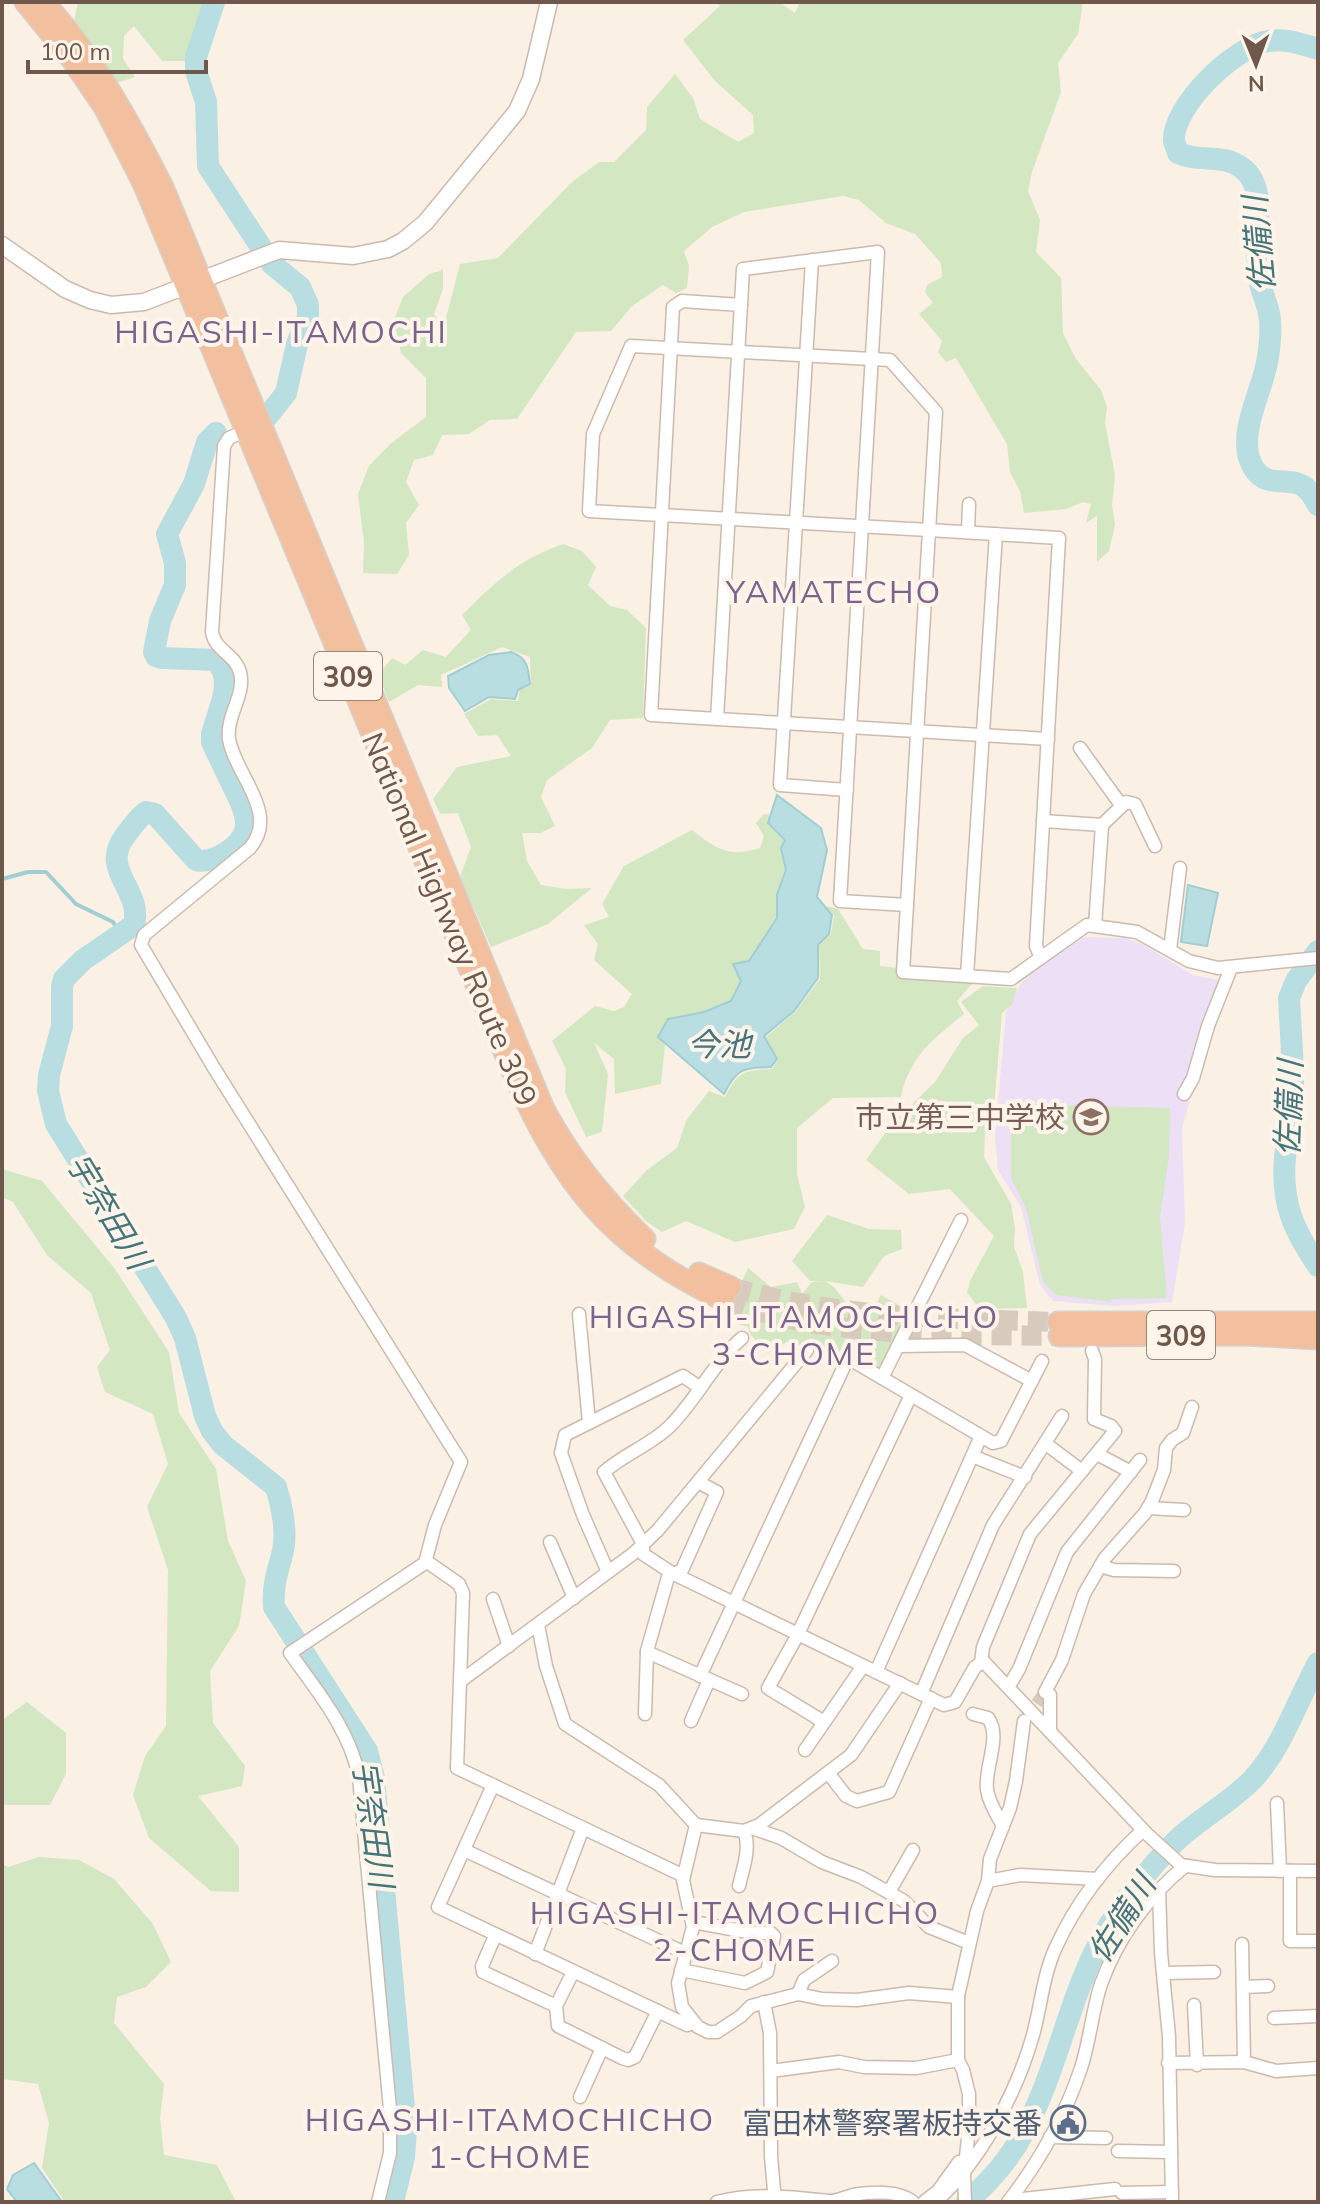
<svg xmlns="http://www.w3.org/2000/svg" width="1320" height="2204" font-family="Mulish,'Noto Sans JP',sans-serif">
<rect width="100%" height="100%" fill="#faf0e3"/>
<polygon fill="#ede0f6" points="1085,937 1125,938 1144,945 1193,975 1219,980 1188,1083 1189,1103 1182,1128 1185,1223 1172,1302 1112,1306 1053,1301 1040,1285 1021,1207 998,1170 995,1136 1006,1012 1022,982 1063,949"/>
<g fill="#d3e7c3">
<polygon points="78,2 216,2 207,28 201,61 162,61 134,26 124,36 123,59 135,77 117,83 74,21"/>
<polygon points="717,2 779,2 795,13 800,2 1083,2 1078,34 1058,63 1061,92 1032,172 1028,191 1040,220 1036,252 1061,278 1063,333 1076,359 1101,390 1107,407 1105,423 1115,475 1112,505 1115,525 1109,551 1097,562 1097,516 1086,523 1091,504 1083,502 1066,509 1024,513 1020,491 1010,472 1007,444 956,358 946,362 938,352 942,341 919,314 933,303 925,292 927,285 942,277 941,263 915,234 886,223 859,200 843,196 744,212 712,227 684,251 689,266 687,288 676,293 663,285 632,306 611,331 576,332 517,419 490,420 469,434 442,435 433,455 414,460 406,482 419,505 406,523 409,555 397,574 363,573 364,542 358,494 369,466 389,445 426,417 426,378 401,353 394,320 403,297 429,274 443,270 443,289 434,314 444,326 460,264 498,258 572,182 599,162 614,162 646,130 647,107 675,74 693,98 700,119 738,142 754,133 753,115 715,81 683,40 720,6"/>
<path d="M563,544L582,551L596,567L588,585L610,606L627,610L646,628L643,718L610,720L592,748L547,780L541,797L555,826L540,833H522L527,861L541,885L566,889L592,888L548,924L491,947L460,877L471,847L458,813L440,814L433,799L457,767L511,756L497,735L478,736L464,714L491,699L518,701L520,689L531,685L530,657L502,647L441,675L442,687L418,685L389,702L378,675L392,658L405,665L423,650L446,657L471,630L462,615C494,583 519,559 563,544Z"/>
<path d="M764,814L770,815L768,824L784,840L781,848L785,870L776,894L777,918L749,961L733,963L740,981L731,1001L704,1011L668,1018L658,1037L665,1045L661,1084L615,1094L614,1059L594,1043L608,1074L602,1132L586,1137L565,1092L566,1069L552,1041L595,1006L614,1011L624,1007L632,994L594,960L598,944L584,925L609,917L602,904L624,866L692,830C716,849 729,858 760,848L764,836L756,823Z"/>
<path d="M826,906L838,909L863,949L880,951V966L898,968V977L973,983L957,1001L964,1014C934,1038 909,1057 901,1097L833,1098L797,1128V1174L805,1207L794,1229L735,1242L686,1221L662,1232L646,1221L623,1196L647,1170L677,1148L687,1119L709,1091L725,1097C739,1071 743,1071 772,1069L778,1060L766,1037L796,1011L820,979L819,946L831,934L834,916Z"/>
<polygon points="983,986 1017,988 1012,1005 1002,1013 994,1107 985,1131 984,1157 1011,1204 1015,1228 1014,1247 1023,1272 1027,1308 980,1309 967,1293 970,1281 994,1236 950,1189 909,1194 866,1160 891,1125 935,1082 963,1038 979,1025 961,1002"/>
<polygon points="1015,1104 1170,1108 1169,1156 1160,1217 1167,1298 1111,1299 1112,1302 1056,1295 1043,1282 1026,1208 1011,1178 1011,1132"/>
<polygon points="2,1169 42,1181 115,1269 169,1352 179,1413 216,1469 228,1541 246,1581 239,1626 210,1671 213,1723 245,1766 242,1786 198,1796 239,1847 239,1892 211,1891 149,1838 133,1795 145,1756 166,1726 168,1570 147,1507 168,1464 153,1414 105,1392 97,1367 110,1350 91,1293 47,1255 13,1202 2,1197"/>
<polygon points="827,1215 869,1229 901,1230 902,1249 884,1256 863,1287 825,1281 834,1287 845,1301 844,1306 874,1309 881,1295 909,1311 879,1368 847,1349 844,1354 787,1342 768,1353 750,1334 748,1327 734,1323 722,1326 748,1268 771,1287 797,1282 802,1294 812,1282 824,1281 810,1281 792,1261"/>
<polygon points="27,1702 66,1733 66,1774 50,1805 2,1805 2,1720"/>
<polygon points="39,1857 79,1860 114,1879 153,1924 171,1962 146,1987 117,1997 114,2023 164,2084 160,2118 164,2155 217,2165 236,2202 65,2202 42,2168 49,2123 38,2084 2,2079 2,1864 8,1867"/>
</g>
<g fill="#b9dee2" stroke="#a0ced3" stroke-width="2">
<path d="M511,652C528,658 528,668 530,684L518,690L515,699L489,697L465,711L449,688L448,676L489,655Z"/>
<path d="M777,795L821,828L827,850L817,897L832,915L829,934L818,945V978L794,1011L764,1036L777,1059L771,1067C743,1068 737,1068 724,1094L658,1037L668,1019L704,1012L731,1001L741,981L733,964L749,961L777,918V894L786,870L781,848L785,840L768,823Z"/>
<polygon points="1188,885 1218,893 1207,946 1181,942"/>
<polygon points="34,2163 62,2202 17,2202 7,2189 13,2175"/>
</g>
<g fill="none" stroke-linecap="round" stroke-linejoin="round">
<polyline stroke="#a0ced3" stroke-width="4" points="2,879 28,872 46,872 76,904 113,922 121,935"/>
<g stroke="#b9dee2" stroke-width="22">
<polyline points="214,2 196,57 196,71 206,102 208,166 272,264 300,287 308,305 308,317 297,344 286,393 267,417"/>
<path d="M1318,49C1301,44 1286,38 1269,41C1236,45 1172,106 1174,141C1174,143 1178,151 1178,153C1199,163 1223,153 1242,168C1251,174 1255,184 1257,194C1261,221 1255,251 1259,279C1261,291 1267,302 1269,314C1272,327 1270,343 1268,357C1264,387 1240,427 1249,458C1262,496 1290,471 1308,490C1312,494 1315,500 1318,505"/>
<path d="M216,433L207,442L194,484L167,534L175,563V585L160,621L154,652L156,656L162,658L215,660C236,678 218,711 212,734V742L242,805C245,814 248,823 245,831C239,848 213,864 196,860L155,814L146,812C138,818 131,828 125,836C99,871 143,889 134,925L83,960L64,979L62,987V1026L49,1075L48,1091L56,1124L176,1318L185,1338L205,1416L212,1431L223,1445L276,1487C282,1505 287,1532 283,1551C278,1571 272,1586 274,1607L367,1751L374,1778L406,2130L404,2157L393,2202"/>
<path d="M1318,951L1296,981L1289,998C1291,1038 1295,1081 1292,1121C1291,1133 1286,1145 1285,1157C1281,1203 1293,1229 1318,1266"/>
<path d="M967,2202C989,2182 1010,2159 1024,2132C1058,2069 1070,1992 1106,1930C1126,1897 1150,1867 1177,1840C1200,1818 1230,1803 1253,1779C1282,1748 1297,1701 1318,1663"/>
</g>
<polyline stroke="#d8cabd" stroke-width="12" stroke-dasharray="12 6" stroke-linecap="butt" points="1026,1718 1045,1692"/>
<g stroke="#d8cabd" stroke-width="20" stroke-dasharray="20 10" stroke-linecap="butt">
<path d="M731,1287C841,1319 945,1318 1058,1322"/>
<path d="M725,1301C833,1339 947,1334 1059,1336"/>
</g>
<g stroke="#cdbaae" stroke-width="15">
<g id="minor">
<polyline points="812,260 780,785 847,790"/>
<polyline points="741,305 682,301 673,307 651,715 1048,739"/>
<path d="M249,429L229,438L224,446L212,632C215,651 235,654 240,672C246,695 226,715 229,739C235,775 280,813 250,848L144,935L141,945L214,1068L461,1462L435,1525L425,1563L290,1653C317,1691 350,1730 359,1777L390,2109V2153L378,2202"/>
<polyline points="968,532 969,504"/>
<polyline points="717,719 743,269 878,252 840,901 907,905"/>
<polyline points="1080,748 1121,805"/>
<polyline points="1043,821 1102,825 1126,802 1135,804 1155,846"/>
<polyline points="1095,926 1102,825"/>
<polyline points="1170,950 1180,868"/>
<path d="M1041,958L1036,946L1059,538L929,530L589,511L593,434L631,346L890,360L936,412C925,598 914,785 903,972L1011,979L1087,925L1137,932L1189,961L1218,968L1318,958"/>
<polyline points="967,976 996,534"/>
<polyline points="1184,1094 1193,1078 1208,1026 1231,968"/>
<polyline points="579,1314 589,1423"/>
<path d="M742,1338C713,1363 697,1399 670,1426C651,1445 624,1454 604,1472L643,1544V1554L672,1573L944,1705L955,1702L975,1667L981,1663L983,1647L1030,1534L1115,1431L1111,1426L1094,1419L1095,1359L1092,1351"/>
<polyline points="898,1346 965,1345 1032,1381"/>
<polyline points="882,1378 961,1220"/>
<polyline points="1046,1444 1082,1471"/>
<polyline points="1097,1454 1131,1472"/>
<polyline points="972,1456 1025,1477"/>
<polyline points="1148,1508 1184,1510"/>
<polyline points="550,1542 574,1598"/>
<polyline points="426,1561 459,1584 463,1593 457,1768 684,1876"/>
<polyline points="1100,1566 1114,1570 1174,1571"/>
<polyline points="608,1572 583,1515 561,1453 565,1435 683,1376 699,1387"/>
<polyline points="493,1599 509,1646"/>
<polyline points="538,1625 546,1666 565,1724 659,1785 696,1825 683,1880 693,1927 678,1983 682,2007 698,2027 708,2032 717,2032 741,2016 751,2006 798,1994 822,1999 857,2000 909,1993 958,1997"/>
<polyline points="647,1652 742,1694"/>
<polyline points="981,1663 984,1662 1147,1834 1181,1865 1215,1870 1318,1871"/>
<polyline points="876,1672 981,1436"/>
<polyline points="700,1676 848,1358 993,1443 1001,1441 1042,1361"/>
<polyline points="462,1680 634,1553 658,1530 807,1350"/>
<polyline points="1009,1686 1019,1669 1067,1552 1140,1460"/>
<polyline points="921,1694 993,1525 1062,1416"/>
<polyline points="645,1714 647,1651 668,1577 682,1570 717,1492 698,1482"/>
<path d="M973,1714L988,1718C1002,1737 984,1767 987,1790C989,1803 997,1815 1003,1826"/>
<polyline points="691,1721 709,1680"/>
<polyline points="824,1722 768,1688 796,1638 911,1395"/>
<polyline points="1050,1730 1050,1695 1045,1692 1062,1660 1084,1594 1105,1558 1145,1513 1152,1501 1164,1470 1166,1448 1172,1440 1183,1433 1192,1407"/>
<polyline points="805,1750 863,1666"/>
<polyline points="829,1774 846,1796 857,1801 889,1792 931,1698"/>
<polyline points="493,1785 438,1907 687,2025 694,2023"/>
<polyline points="1277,1803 1280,1871"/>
<polyline points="696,1825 744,1831 759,1825 851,1755 900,1683"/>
<polyline points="752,1828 781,1838 822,1862 861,1877 904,1901 929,1927 969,1943"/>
<polyline points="464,1850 687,1954"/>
<polyline points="1290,1871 1290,1941 1318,1941"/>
<polyline points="988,1881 1020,1875 1098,1879"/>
<path d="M739,1886C743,1868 751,1848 744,1831"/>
<polyline points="1159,1889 1161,1953 1169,2037 1172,2202"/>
<polyline points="889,1892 913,1850"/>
<polyline points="495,1936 482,1966 483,1972 556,2006"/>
<polyline points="1242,1944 1244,2062"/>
<polyline points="535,1954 583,1828"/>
<polyline points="681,1970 745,1983 767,1972 774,1936 771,1933 753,1933 693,1922"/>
<polyline points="573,1972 556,2006 558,2026 622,2058 628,2060 635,2057 658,2011"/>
<polyline points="1164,1973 1214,1972"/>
<polyline points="1243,1987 1268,1986"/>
<polyline points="798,1994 804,1980 832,1961"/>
<polyline points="764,2002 770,2033 771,2156 775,2202"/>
<polyline points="1194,2005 1197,2065"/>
<polyline points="1274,2018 1318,2016"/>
<polyline points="1168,2063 1244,2062 1276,2071 1318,2068"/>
<polyline points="771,2071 839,2062 864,2067 916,2068 958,2060"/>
<polyline points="580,2097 602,2048"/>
<polyline points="1050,2137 1106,2138"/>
<polyline points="1118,2151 1171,2152"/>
<polyline points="1122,2193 1172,2192"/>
<path d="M717,2202C755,2192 790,2197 828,2201C837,2202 844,2197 853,2195C871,2192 898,2190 913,2202"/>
<polyline points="924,2202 938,2191 959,2162"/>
<path d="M935,2202C980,2163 1017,2092 1033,2035C1041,2006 1043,1975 1056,1947C1076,1903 1108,1862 1143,1830"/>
<polyline points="965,2202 964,2176 969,2128 969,2094 963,2070 958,2060 958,1996 977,1911 988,1881 990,1859 1010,1808 1016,1781 1024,1721"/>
<path d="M1008,2202C1039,2162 1065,2116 1081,2068C1090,2041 1092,2011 1101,1984C1117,1939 1148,1896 1185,1866"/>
<polyline points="1020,2202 1023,2199 1115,2189"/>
</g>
</g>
<g stroke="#cdbaae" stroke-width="19">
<polyline id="tertiary" points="2,245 65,289 90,300 111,305 144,302 279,250 353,256 388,249 403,241 425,223 517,111 531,79 549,2"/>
</g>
<g stroke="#d7d0cd" stroke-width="23">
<g id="trunk">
<path d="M25,2L72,60L104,107L143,183L511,1069C562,1184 609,1246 725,1301"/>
<path d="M44,2C94,57 130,122 163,187L544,1109C571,1160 604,1200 645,1239"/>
<polyline points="699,1273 731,1287"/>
<polyline points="1058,1322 1318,1322"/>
<polyline points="1059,1336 1246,1335 1318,1339"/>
</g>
</g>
<use href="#minor" stroke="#fff" stroke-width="12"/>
<use href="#tertiary" stroke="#fff" stroke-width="16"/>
<use href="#trunk" stroke="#f2c09f" stroke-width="20"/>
</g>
<defs>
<g id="school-ring" transform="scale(1.8)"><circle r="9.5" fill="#fef4e9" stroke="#8d6e63" stroke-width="1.5"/><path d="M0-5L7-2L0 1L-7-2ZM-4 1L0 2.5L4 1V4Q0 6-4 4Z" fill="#8d6e63"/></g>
<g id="civic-ring" transform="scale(1.8)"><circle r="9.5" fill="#fef4e9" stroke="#5c6f8a" stroke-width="1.5"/><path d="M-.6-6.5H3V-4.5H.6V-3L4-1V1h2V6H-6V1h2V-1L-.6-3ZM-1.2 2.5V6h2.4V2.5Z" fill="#5c6f8a"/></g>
</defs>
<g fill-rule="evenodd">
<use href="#school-ring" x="1091" y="1117"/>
<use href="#civic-ring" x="1068" y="2123"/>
</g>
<g text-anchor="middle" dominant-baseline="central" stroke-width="8" stroke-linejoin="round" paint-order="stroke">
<g fill="#fef4e9" stroke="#9b867a" stroke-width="2">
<rect x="314" y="652" width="68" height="48" rx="6"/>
<rect x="1147" y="1311" width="68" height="48" rx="6"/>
</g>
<g font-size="28" font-weight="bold" fill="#70574b">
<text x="348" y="676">309</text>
<text x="1181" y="1335">309</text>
</g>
<g font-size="30" fill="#70574b" stroke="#fef4e9">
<text transform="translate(450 919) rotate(67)">National Highway Route 309</text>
</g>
<g font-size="30" fill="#785e54" stroke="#fef4e9" text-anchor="end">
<text x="1065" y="1117">市立第三中学校</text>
</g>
<g font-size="30" fill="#4e5e75" stroke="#fef4e9" text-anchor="end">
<text x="1042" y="2123">富田林警察署板持交番</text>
</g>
<g font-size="32" font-style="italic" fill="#43757b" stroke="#fef4e9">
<text transform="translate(1258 244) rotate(-95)">佐備川</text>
<text x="719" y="1044">今池</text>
<text transform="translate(1288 1108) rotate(-88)">佐備川</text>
<text transform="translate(109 1211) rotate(59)">宇奈田川</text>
<text transform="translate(374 1824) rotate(82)">宇奈田川</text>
<text transform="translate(1121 1918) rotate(-58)">佐備川</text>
</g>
<g font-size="32" letter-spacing="2" fill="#7c638d" stroke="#fef4e9">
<text x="281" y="331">HIGASHI-ITAMOCHI</text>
<text x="834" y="591">YAMATECHO</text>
<text x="794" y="1316">HIGASHI-ITAMOCHICHO<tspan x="794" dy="37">3-CHOME</tspan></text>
<text x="735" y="1912">HIGASHI-ITAMOCHICHO<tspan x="735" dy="37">2-CHOME</tspan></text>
<text x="510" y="2119">HIGASHI-ITAMOCHICHO<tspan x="510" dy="37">1-CHOME</tspan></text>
</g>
</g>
<rect width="1320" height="2204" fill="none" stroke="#70574b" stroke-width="8"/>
<g transform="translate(1256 64) rotate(179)" stroke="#fef4e9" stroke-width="6" paint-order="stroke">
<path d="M0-6L14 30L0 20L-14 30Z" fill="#70574b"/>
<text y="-12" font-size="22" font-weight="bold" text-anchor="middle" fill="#70574b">N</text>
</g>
<path d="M28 60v12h178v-12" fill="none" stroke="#70574b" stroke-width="4"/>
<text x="40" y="60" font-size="24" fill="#70574b" stroke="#fef4e9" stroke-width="6" paint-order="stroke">100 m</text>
</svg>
